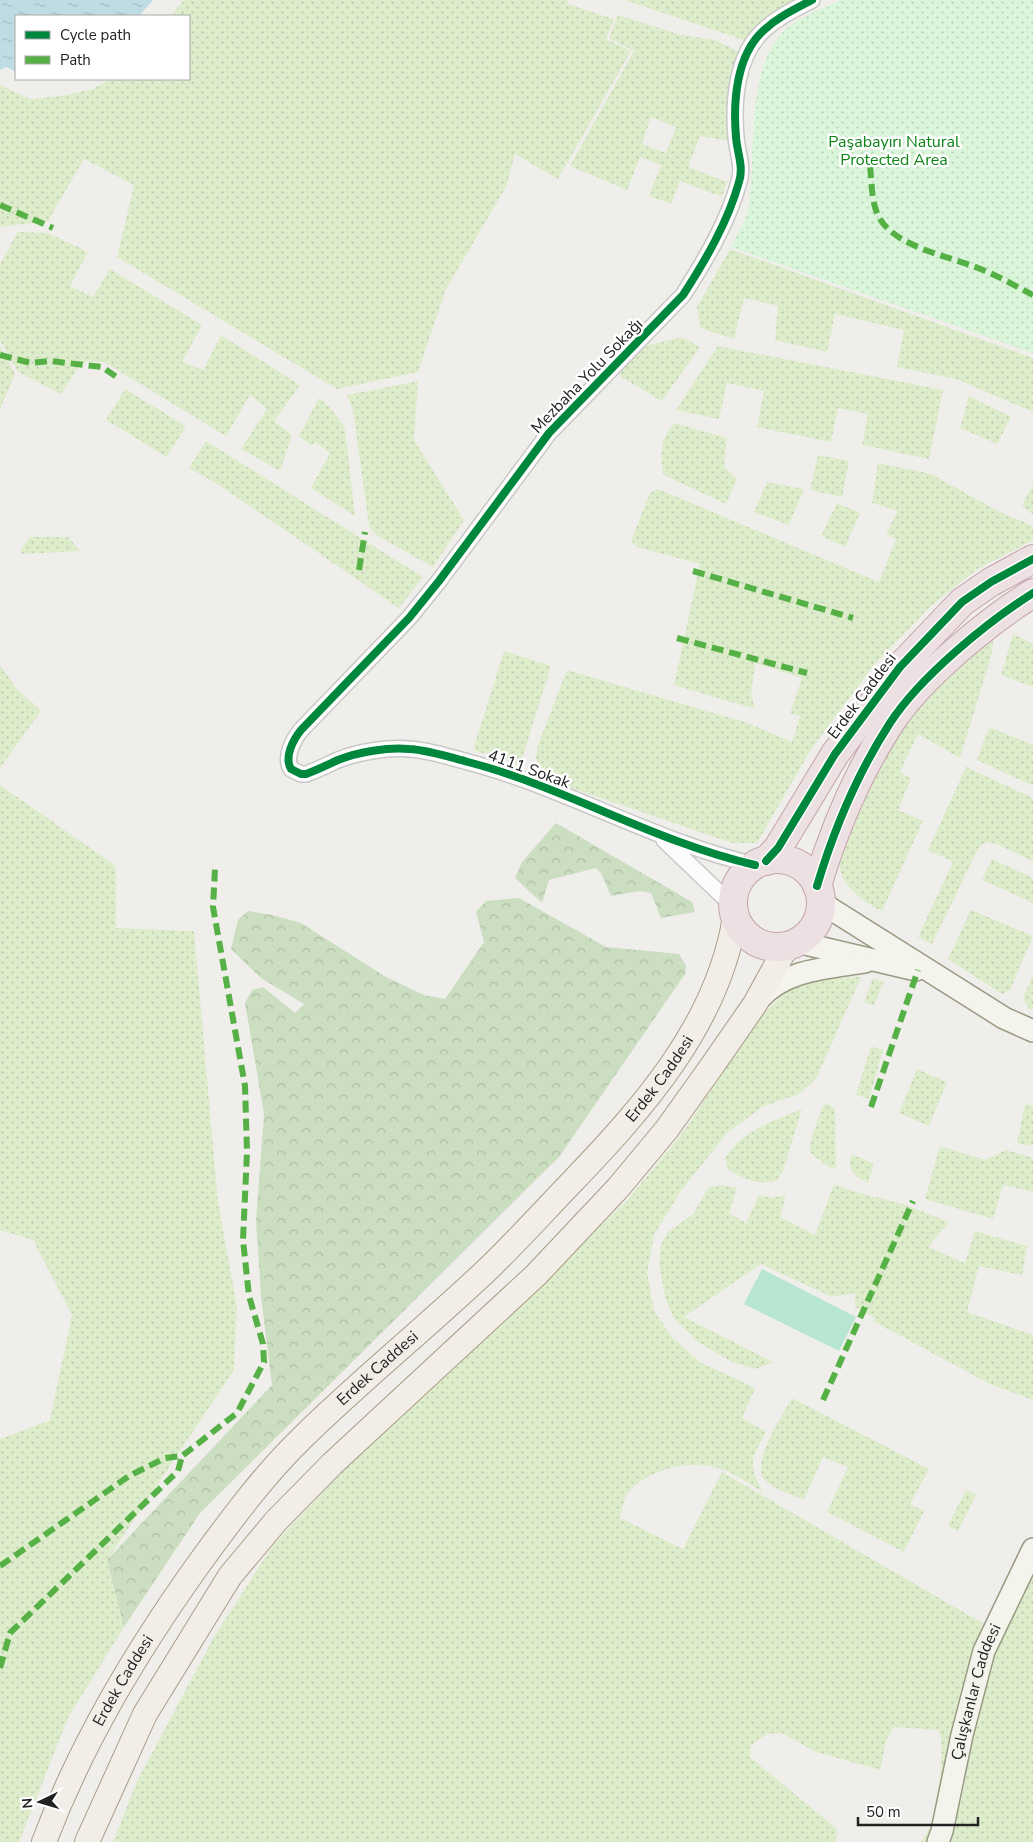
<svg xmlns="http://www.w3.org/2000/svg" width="1033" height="1842" font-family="'Nunito Sans',sans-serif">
<defs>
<pattern id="grass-dots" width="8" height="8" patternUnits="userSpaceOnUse" patternTransform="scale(1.25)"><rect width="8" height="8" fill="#ddeccb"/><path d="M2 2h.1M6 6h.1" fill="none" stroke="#bdcaae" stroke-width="1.8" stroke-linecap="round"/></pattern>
<pattern id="forest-crowns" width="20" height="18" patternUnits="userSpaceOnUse" patternTransform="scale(1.25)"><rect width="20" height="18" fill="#cbdec1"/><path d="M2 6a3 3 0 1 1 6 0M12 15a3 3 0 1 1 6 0" fill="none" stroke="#aebea6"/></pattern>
<pattern id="park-dots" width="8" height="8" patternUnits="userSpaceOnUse" patternTransform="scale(1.25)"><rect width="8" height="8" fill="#daf5da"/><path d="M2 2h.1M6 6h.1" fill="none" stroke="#bbd2bb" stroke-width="1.8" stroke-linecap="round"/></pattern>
<pattern id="water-ripples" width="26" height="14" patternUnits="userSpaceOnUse" patternTransform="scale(1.25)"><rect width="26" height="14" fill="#bfdbe3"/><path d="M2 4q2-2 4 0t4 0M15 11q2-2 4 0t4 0" fill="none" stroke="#a4bcc2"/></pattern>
</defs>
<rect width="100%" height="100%" fill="#f0eeeb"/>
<g fill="url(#grass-dots)" fill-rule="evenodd">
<polygon points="184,0 568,0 567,4 614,19 606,39 631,51 558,179 515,154 506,187 446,289 418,372 337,389 117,257 134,185 84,159 48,221 0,227 0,85 30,99 62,96 93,89 111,79 189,79 189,16 171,16"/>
<polygon points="625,0 798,0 747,41"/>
<path d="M618,15L681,35L715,40L741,53L729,141L700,136L688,167L727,182L722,197L680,181L671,204L649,196L661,165L640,157L627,190L570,166L634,51L609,38ZM651,117L676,127L666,153L642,144Z"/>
<polygon points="18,232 48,233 88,252 70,286 93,297 110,269 202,325 182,362 203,370 221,335 300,385 274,421 292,435 280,471 241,449 267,409 250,395 226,436 104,362 87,361 79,366 61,394 18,372 0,340 0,264"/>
<polygon points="730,249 1033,358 1033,412 956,379 897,367 904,330 835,314 827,352 775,340 778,306 744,298 734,339 700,328 697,307"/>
<polygon points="682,337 700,347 662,401 621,377 618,370 641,347"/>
<polygon points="0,346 15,374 0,409"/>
<polygon points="718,346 943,390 929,459 862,445 868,414 838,408 831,442 757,427 764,391 727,383 719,419 676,410"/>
<polygon points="418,381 414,440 464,520 433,567 376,535 369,526 353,410 347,395"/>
<polygon points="125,389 186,426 167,457 106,420"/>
<polygon points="969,396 1011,417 997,444 960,428"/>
<polygon points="319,398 330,407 345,428 355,516 311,488 330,453 315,442 312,446 299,436"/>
<path d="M675,423L727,438L724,467L737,479L726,504L664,475C659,459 661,434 675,423Z"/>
<polygon points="206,441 423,577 399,608 219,485 189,468"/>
<polygon points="818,455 849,461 842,497 810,490"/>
<polygon points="878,463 931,474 1000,512 1033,526 1033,540 976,570 930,607 874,665 810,751 757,843 732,843 543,778 536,758 538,745 567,670 748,723 792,742 800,716 790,713 802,678 755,663 751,694 755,709 674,685 700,564 637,547 631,541 650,493 658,489 879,582 896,539 886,534 898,511 872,503"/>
<polygon points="767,482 804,489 789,525 754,512"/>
<polygon points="1033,484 1033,514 1022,506"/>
<polygon points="837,503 860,513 845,547 821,536"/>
<polygon points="31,537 68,537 80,551 22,554 21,548"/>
<path d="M994,631L992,653L960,758L918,734L900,772L911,779L898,810L923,821L882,911C866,904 843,887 840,869C837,845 879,762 892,739C900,725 912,711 923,699C944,675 970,653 994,631Z"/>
<polygon points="1013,634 1033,644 1033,687 1001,675"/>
<polygon points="504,651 551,666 520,765 473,750"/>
<polygon points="0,665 17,689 41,711 0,768"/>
<polygon points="989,727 1033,745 1033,786 977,760"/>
<polygon points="966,767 1033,798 1033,861 996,844 986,842 979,847 932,944 918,937 953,862 928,850"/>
<polygon points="0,785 116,866 116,928 194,931 218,1202 237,1307 234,1370 107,1560 124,1627 68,1718 19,1842 0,1842 0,1439 50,1420 72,1315 33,1240 0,1230"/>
<polygon points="992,859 1033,878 1033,903 982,880"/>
<polygon points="971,910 1033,936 1010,990 1002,994 948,959"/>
<polygon points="1033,975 1033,1010 1029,1009 1023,998"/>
<path d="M861,977L816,1079L799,1094L764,1106L728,1132L680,1192L654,1235L647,1273L654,1311L673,1338L700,1362L755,1388L742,1418L766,1432C751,1460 747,1463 763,1492C749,1484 736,1474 721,1469C693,1459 648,1468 628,1493C623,1499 622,1511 620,1518L683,1549L722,1472L989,1627L929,1842H920C923,1838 927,1834 929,1829C936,1816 947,1741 938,1730L894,1727L887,1738L880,1770L816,1752L781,1733L767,1734L751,1745L750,1757L837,1829L836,1842H113L137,1781L215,1635L274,1544L365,1448L626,1202L684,1131L760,1016L784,994L805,980Z"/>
<polygon points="873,978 883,982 874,1006 864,1002"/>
<polygon points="871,1046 883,1050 869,1099 856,1095"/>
<polygon points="917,1069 947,1082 929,1126 899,1113"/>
<polygon points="829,1104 835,1109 836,1168 829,1167 810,1153 810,1143 823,1105"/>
<polygon points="1025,1104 1033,1106 1033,1146 1017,1143"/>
<path d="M802,1109L783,1171L776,1181C758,1185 744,1180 728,1169L725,1158C743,1130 773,1121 802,1109Z"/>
<polygon points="940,1146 985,1160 1006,1150 1033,1158 1033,1192 1003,1185 993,1219 925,1199"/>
<path d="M852,1154L874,1164L868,1183C856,1177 845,1169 852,1154Z"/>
<polygon points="834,1184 852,1191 903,1204 949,1222 928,1247 965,1263 975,1231 1027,1246 1022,1275 979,1266 967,1312 1033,1335 1033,1400 990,1384 873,1321 875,1318 855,1307 855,1293 832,1297 761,1264 684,1317 773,1362 756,1369 734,1363 698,1342 674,1318 665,1298 659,1263 661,1245 667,1233 693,1214 709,1187 721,1185 737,1188 729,1213 746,1223 759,1195 772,1198 786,1195 780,1217 815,1235"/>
<path d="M792,1398L929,1469L910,1504L924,1511L904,1552L827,1512L848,1467L823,1457L804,1500C793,1495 775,1490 766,1481C748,1465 783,1415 792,1398Z"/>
<polygon points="966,1490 976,1495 958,1531 948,1526"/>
<path d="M1033,1576V1842H947C967,1798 968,1749 980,1702C992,1653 1010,1620 1033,1576Z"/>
</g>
<g fill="url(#forest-crowns)">
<polygon points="556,823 692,902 695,912 661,918 651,893 640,891 611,896 601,873 596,868 549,880 542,903 515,878 522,862"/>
<polygon points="519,898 606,947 679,954 686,966 685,974 559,1157 200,1513 124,1627 107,1560 272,1385 261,1296 256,1221 264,1114 245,1003 252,990 263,987 295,1013 304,1004 261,978 231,949 238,920 248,911 272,915 301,923 386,977 424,995 445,999 484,942 476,912 486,901"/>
</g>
<path fill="url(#park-dots)" d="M840,0H1033V353L731,247C737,234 747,219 749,205C757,152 743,59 792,24C807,14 825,8 840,0Z"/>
<polygon fill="#b7e6d2" points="762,1269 856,1317 839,1351 744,1304"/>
<polygon fill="url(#water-ripples)" points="0,0 153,0 139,16 16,16 16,72 6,67 0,70"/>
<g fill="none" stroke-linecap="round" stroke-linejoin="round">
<g stroke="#c9c8c7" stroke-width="18">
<g id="street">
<polyline points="664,840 733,906"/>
<path d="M755,865C655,842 567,788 468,762C449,757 429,750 409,749C388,747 358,752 338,760C327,765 317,770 306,774H301L291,769C284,757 293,740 301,730L409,618L439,581L549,433L683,295C705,261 728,222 739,182C744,167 737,152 736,137C733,102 736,55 764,30C778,17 795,9 812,0"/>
</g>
</g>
<g stroke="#999a82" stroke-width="24">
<g id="secondary">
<polyline points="820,902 1004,1018 1033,1031"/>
<polyline points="797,942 916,970"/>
<path d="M760,998C787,969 828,968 865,962"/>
<path id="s1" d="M938,1842L942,1831L962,1735L984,1651L1033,1549"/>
</g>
</g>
<g stroke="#a79c86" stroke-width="26">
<g id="primary">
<path id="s2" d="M44,1842C82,1742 136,1652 198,1565C230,1521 263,1476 302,1438C362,1379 428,1326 489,1268C517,1241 544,1211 571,1183C643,1108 718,1024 735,917"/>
<polyline points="87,1842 145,1714 230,1576 276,1521 332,1464 536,1275 618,1188 667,1129 712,1066 755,1004 783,953 790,945"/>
</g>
</g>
<g stroke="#c5a2ac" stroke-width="30">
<g id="highway">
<circle cx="777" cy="903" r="44"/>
<polyline points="766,861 778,848 835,754 900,667 962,602 991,582 1033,559"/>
<path d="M817,886C834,829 857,774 890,723C920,677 986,623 1033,593"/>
</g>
</g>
<use href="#street" stroke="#fdfcfc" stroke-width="15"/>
<use href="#secondary" stroke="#f4f4ed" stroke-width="21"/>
<use href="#primary" stroke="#f3ede7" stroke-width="24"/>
<use href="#highway" stroke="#ece0e2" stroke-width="28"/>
<g stroke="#55b145" stroke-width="6" stroke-dasharray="12 6" stroke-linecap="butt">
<path d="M870,166C872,183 871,204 880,219C897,247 948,256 978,268C997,275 1015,286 1033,295"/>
<polyline points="0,205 53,228"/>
<polyline points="0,355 31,363 50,361 102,367 118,378"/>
<polyline points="359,570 365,532"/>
<polyline points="693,571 853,618"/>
<polyline points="677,638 807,673"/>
<polyline points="871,1107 918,970"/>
<polyline points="823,1400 913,1201"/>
<polyline points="0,1566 129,1476 165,1458 182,1456 237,1413 264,1362 263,1344 249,1296 243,1240 247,1152 245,1086 213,907 215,869"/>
<polyline points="0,1668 10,1633 178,1471 182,1456"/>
</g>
<g stroke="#fff" stroke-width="11">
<g id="cycleway">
<polyline points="766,861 778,848 835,754 900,667 962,602 991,582 1033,559"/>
<path d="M755,865C655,842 567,788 468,762C449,757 429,750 409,749C388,747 358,752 338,760C327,765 317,770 306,774H301L291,769C284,757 293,740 301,730L409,618L439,581L549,433L683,295C705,261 728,222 739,182C744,167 737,152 736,137C733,102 736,55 764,30C778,17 795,9 812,0"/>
<path d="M817,886C834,829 857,774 890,723C920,677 986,623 1033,593"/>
</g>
</g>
<use href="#cycleway" stroke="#00873e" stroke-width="8"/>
</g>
<g text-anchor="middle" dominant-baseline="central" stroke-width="5" stroke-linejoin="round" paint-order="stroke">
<g font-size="16" fill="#0c8416" stroke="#fff">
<text x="894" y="142">Paşabayırı Natural<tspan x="894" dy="18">Protected Area</tspan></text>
</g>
<g font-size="16" fill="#222" stroke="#fff">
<text transform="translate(587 376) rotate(-46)">Mezbaha Yolu Sokağı</text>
<text transform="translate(862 696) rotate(-53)">Erdek Caddesi</text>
<text transform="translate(529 769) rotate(20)">4111 Sokak</text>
<text stroke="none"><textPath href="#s2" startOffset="990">Erdek Caddesi</textPath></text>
<text stroke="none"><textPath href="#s2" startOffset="585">Erdek Caddesi</textPath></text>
<text stroke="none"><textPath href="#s2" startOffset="180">Erdek Caddesi</textPath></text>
<text stroke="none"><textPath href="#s1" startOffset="155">Çalışkanlar Caddesi</textPath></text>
</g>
</g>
<rect x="15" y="15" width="175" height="65" fill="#ffffff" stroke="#a7a7a7"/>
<rect x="25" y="31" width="25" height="8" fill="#00873e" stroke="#a7a7a7"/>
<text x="60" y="40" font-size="15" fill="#222222">Cycle path</text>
<rect x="25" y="56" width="25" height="8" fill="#55b145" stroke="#a7a7a7"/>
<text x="60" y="65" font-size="15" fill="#222222">Path</text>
<g transform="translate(40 1802) rotate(265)" stroke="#ffffff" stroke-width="4" paint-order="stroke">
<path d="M0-4L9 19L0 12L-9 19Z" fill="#222222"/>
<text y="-8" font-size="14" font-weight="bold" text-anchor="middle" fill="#222222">N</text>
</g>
<path d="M858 1817v8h120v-8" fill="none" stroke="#222222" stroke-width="2.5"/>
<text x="866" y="1817" font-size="15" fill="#222222" stroke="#ffffff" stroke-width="4" paint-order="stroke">50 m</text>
</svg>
